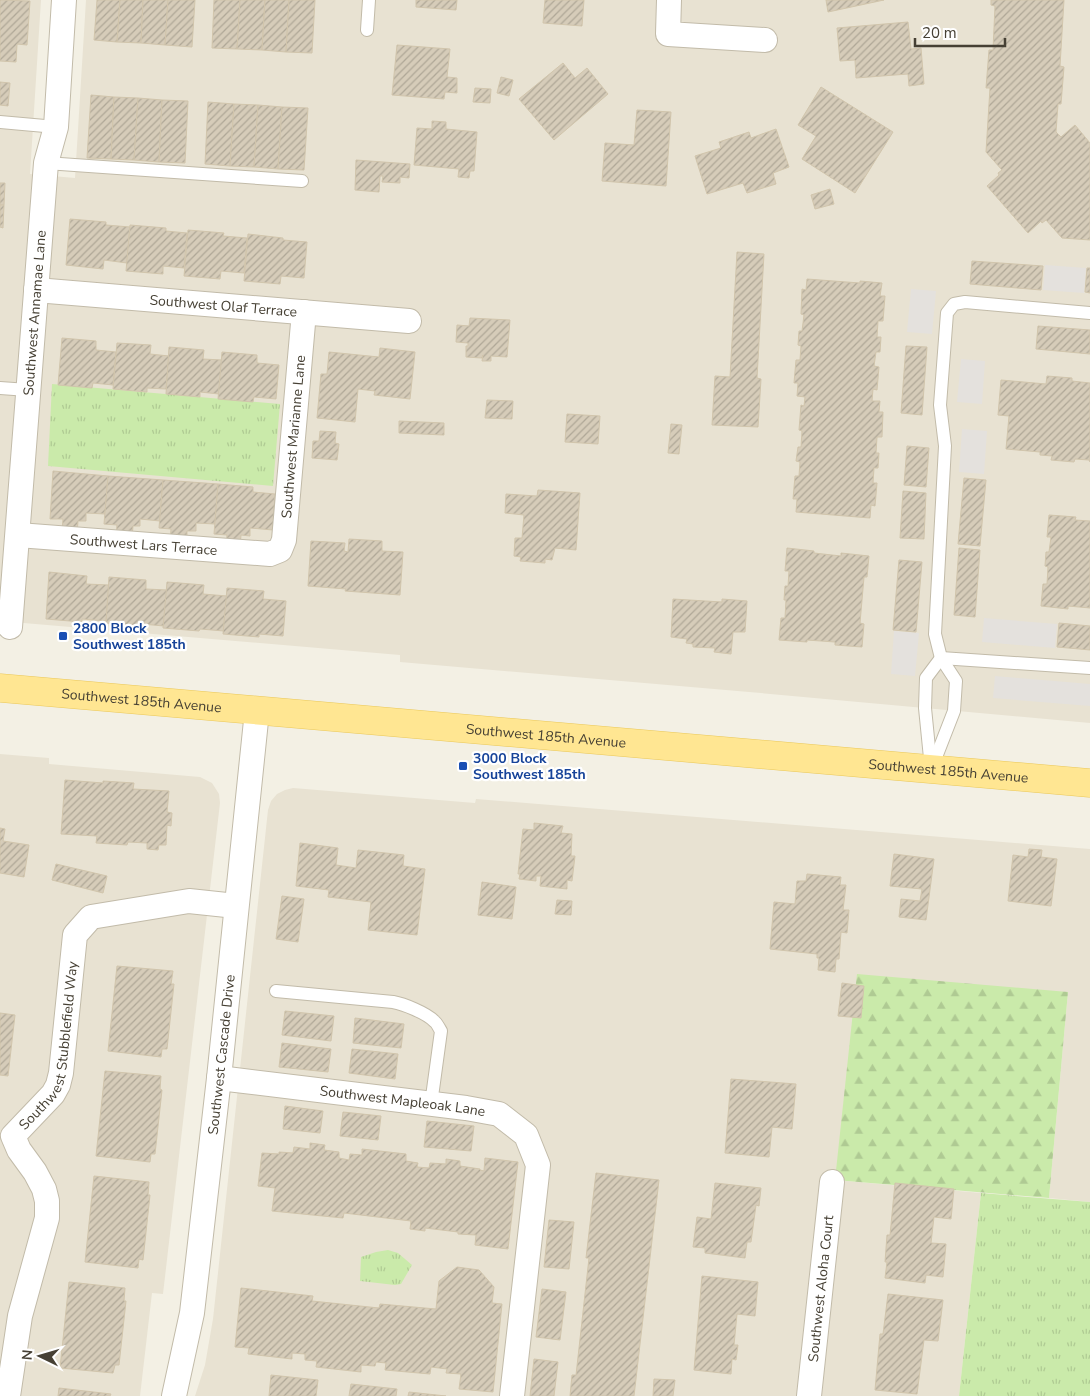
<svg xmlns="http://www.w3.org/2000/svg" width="1090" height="1396" font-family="'Nunito Sans',sans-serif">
<defs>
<pattern id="grass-tufts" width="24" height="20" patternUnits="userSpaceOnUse" patternTransform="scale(1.25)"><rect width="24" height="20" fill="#caeaaa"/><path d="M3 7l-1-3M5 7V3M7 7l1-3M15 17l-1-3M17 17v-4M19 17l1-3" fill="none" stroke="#afca93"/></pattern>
<pattern id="forest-firs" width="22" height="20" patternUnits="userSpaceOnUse" patternTransform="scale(1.25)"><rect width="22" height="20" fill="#caeaaa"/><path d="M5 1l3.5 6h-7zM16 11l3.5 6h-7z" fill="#afca93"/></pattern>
<pattern id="building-hatch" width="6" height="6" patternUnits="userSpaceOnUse" patternTransform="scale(1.25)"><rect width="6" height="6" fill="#d6ccb9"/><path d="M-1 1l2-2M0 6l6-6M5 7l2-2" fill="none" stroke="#afa797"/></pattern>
</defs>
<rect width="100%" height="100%" fill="#f3f0e4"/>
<g fill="#e8e2d2">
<polygon points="0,0 41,0 30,174 75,178 86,0 1090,0 1090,723 749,692 400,662 400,655 0,621"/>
<polygon points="0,754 49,758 49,764 200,777 212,783 219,794 220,803 163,1294 152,1293 140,1396 0,1396"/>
<polygon points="293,788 475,803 476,799 1090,849 1090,1202 1049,1198 1068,992 835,1180 981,1193 959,1396 195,1396 205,1365 213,1319 268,810 271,801 277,794 285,790"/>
</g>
<g fill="url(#grass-tufts)">
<polygon points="52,384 280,404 273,486 48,466"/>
<polygon points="981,1193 1090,1202 1090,1396 959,1396"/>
<polygon points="388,1250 398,1253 412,1265 401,1284 395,1285 360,1281 361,1257 376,1252"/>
</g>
<polygon fill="url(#forest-firs)" points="857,974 1068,992 1049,1198 835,1180"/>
<g fill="#e4e1dd">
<polygon points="1045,265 1086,268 1084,293 1043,290"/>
<polygon points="911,289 936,291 932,334 907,332"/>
<polygon points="961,359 985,361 982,404 957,402"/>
<polygon points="962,429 987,431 984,474 959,472"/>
<polygon points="984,618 1057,624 1055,648 982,642"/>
<polygon points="894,631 919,633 915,676 891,674"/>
<polygon points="995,676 1090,684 1090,706 993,698"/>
</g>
<g fill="url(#building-hatch)" stroke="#d1c5ac">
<polygon points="0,0 30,1 27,45 17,44 16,62 0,61"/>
<polygon points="97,0 120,0 117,42 94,40"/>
<polygon points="120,0 143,0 141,43 117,42"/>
<polygon points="143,0 168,0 165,45 141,43"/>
<polygon points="168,0 195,0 192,47 165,45"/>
<polygon points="214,0 240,0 237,49 212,48"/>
<polygon points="240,0 265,0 262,50 237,49"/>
<polygon points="265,0 289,0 286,52 262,50"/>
<polygon points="289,0 315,0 312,53 286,52"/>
<polygon points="416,0 457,0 456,10 416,7"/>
<polygon points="545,0 584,0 582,26 543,23"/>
<polygon points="826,0 884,0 828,12"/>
<polygon points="991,0 1064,0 1060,66 1064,67 1061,104 1058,104 1056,132 1061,137 1075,125 1090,143 1090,240 1062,238 1046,220 1042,223 1041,221 1028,233 987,186 999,175 998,173 1002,170 986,152 990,88 986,88 989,50 993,50 995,6 991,5"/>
<polygon points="908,22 911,49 921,48 924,84 909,86 908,74 856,78 855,60 840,61 837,28"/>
<polygon points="397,45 450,49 447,77 457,78 457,93 445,92 444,99 392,95"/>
<polygon points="563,63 575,78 587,68 608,94 554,140 519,99"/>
<polygon points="501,77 513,80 509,96 497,93"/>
<polygon points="0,82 10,83 8,106 0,105"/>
<polygon points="821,87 893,132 855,193 802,159 816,136 798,125"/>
<polygon points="475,88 491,89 490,103 473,102"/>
<polygon points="91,95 114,97 111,159 87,158"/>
<polygon points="114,97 138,98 134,160 111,159"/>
<polygon points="138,98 162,100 159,162 134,160"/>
<polygon points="162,100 188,101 185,163 159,162"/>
<polygon points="208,102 234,104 230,166 205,164"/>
<polygon points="234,104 258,105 254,167 230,166"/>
<polygon points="258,105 282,107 278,169 254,167"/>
<polygon points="282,107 308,108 304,170 278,169"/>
<polygon points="637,110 671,112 666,186 602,181 605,143 634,145"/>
<polygon points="432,121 446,122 446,129 477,132 474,171 470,171 469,178 458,177 459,169 414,165 417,128 432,129"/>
<polygon points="776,129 789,167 773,173 776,184 747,193 743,183 707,194 695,156 721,148 719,142 749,132 751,138"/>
<polygon points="356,160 410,164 409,178 400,177 400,183 382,182 383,176 380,176 379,192 355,190"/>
<polygon points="0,183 5,183 4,205 0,205"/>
<polygon points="830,189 834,204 815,209 811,195"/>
<polygon points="0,205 4,205 3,228 0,227"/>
<polygon points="70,219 106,222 106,225 130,227 127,263 104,260 103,269 66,265"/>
<polygon points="130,225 166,228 166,231 187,233 184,268 163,266 163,274 126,271"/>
<polygon points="188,230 224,233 223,236 247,238 244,273 221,271 220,279 184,276"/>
<polygon points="248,234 283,238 283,240 307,242 304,278 281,276 280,284 244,281"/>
<polygon points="737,252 764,254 757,378 761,379 758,427 712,425 715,376 730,377"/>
<polygon points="972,261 1043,266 1041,290 970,284"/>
<polygon points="1087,268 1090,268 1090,293 1085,292"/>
<polygon points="807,279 860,283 860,281 882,283 880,296 885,296 883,321 878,321 877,337 881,337 880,352 876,352 874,366 879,367 877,390 873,389 872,401 880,401 879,412 883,412 882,437 877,437 876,453 879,453 878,468 874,468 873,483 877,483 875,506 871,505 870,518 796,512 797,499 793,499 795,476 799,476 800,462 796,461 798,447 801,447 802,431 799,430 801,405 804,406 805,397 797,396 798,383 794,383 796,360 800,360 801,346 798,345 799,331 802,331 804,315 801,314 802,289 806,290"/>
<polygon points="470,318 510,320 507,357 491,356 491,361 482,361 483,355 482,358 466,357 466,346 468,346 468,343 456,342 457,325 469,326"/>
<polygon points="1038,326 1090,330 1090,354 1036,349"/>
<polygon points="62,338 96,341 96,350 116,352 113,385 93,383 92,388 58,385"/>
<polygon points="117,343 151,345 150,354 169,356 166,389 147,388 147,392 113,389"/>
<polygon points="906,346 927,347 922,415 901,413"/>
<polygon points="169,347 204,350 203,359 222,360 219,394 200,392 200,397 166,394"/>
<polygon points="380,348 415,352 410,399 374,395 375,391 358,389 355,422 317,418 321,374 327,374 329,352 379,357"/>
<polygon points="222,352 257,355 257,363 279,365 276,399 254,397 253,402 218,399"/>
<polygon points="1047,376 1072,378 1072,381 1090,383 1090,462 1089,460 1075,459 1074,462 1051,460 1052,456 1040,455 1040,452 1006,449 1009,416 998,415 1001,380 1046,384"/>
<polygon points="487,400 513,401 512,419 485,418"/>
<polygon points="567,414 600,416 598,444 565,442"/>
<polygon points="399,421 444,423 444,435 399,433"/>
<polygon points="671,424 682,425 679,454 668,453"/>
<polygon points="320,431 336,432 335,443 339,444 337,460 312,458 313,441 319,441"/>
<polygon points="907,446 929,448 926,487 904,485"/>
<polygon points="53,471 108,476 105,514 86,513 86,521 78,521 77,534 62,532 63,519 50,519"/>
<polygon points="108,476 163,480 160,521 140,519 140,526 133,526 132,538 116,537 117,525 104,524"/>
<polygon points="964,478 986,480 980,546 958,544"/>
<polygon points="163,480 218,484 215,524 196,523 196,531 187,531 187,543 170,542 171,529 159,528"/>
<polygon points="218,484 253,487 253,492 275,494 273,530 250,528 250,536 241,535 240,547 226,546 227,535 214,534"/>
<polygon points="538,490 580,493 576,550 555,548 552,560 545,559 545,563 520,561 521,557 514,556 515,538 522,538 524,515 505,513 506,494 537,496"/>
<polygon points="903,491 926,493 924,539 900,538"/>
<polygon points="1049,515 1076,517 1075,520 1090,521 1090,608 1068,606 1068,609 1041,606 1043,584 1047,584 1048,567 1045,566 1046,552 1049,552 1051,537 1047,537"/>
<polygon points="349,539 382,541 382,551 403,552 400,595 345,591 346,589 308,586 311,541 345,543 344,551 348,552"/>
<polygon points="787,548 814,551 814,553 841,556 841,553 869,556 867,577 864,577 860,623 864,624 862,647 835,645 835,642 807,640 807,642 779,640 781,618 785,618 786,600 784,600 785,586 788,586 789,571 785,571"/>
<polygon points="959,548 980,550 975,617 954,615"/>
<polygon points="899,560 922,562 916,632 893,630"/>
<polygon points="49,572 87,576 86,584 109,585 106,621 82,619 82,622 46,619"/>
<polygon points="109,577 146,580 146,589 167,590 164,626 142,624 141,626 106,623"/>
<polygon points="167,582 204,585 203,594 227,596 224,631 200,629 199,631 163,628"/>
<polygon points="227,588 264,591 263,599 286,601 283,636 259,634 259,637 223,634"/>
<polygon points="673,599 722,602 722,599 747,601 745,632 733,632 731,654 714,652 715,648 693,647 693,644 686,643 687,639 671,637"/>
<polygon points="1059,623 1090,626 1090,650 1057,647"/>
<polygon points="65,780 103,783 103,781 134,783 133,789 169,791 167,812 172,813 171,826 167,825 166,845 159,845 158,850 147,849 147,843 128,842 127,845 96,843 97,836 61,834"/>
<polygon points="534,823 563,826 561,833 572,834 571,856 575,856 572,881 567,880 567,889 540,886 541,876 536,876 536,881 519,879 520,874 518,874 523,829 534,830"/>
<polygon points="0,828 5,829 3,841 29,845 24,877 0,873"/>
<polygon points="300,843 338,848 336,865 356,868 358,850 404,855 403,866 425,869 417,935 368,930 371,902 328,897 329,890 296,886"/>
<polygon points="1029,849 1042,850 1041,857 1057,859 1051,906 1008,901 1013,855 1028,857"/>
<polygon points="894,854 934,859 926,920 899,917 901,899 920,901 922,889 890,886"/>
<polygon points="56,864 107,876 103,893 52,880"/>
<polygon points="807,874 841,877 840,885 846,885 843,910 849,910 847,933 841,932 839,959 836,959 835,972 818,970 819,958 817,958 817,954 770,949 774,902 795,904 797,881 806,881"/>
<polygon points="482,882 516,887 512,919 478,915"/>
<polygon points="282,896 304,899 298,942 276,939"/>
<polygon points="557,900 572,901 571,915 555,914"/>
<polygon points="117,966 173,971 171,984 174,984 167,1049 162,1049 161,1057 108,1051"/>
<polygon points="842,983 864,986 861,1018 838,1016"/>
<polygon points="285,1011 334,1016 331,1041 282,1035"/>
<polygon points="0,1013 15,1015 8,1076 0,1075"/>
<polygon points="355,1018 404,1024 401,1048 353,1043"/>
<polygon points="282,1043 331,1049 328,1072 279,1067"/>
<polygon points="352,1049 398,1054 395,1079 349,1073"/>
<polygon points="105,1071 161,1076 160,1089 162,1090 155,1154 151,1154 150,1162 96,1156"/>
<polygon points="731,1079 796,1084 792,1129 772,1127 769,1157 725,1153"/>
<polygon points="285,1106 323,1111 320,1133 283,1129"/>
<polygon points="343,1112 381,1116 378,1140 340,1136"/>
<polygon points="427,1121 474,1126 471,1151 424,1147"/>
<polygon points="310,1143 325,1145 324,1150 339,1152 339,1158 349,1160 350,1154 362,1155 362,1149 406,1154 406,1161 418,1163 417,1167 429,1168 430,1163 446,1164 446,1159 460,1161 460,1166 480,1169 480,1170 484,1171 485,1158 518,1162 508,1249 475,1245 476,1235 458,1234 458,1232 425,1228 425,1231 410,1229 411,1221 344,1213 343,1218 272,1211 275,1188 258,1186 262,1153 279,1154 279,1152 293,1153 294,1147 310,1149"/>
<polygon points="596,1173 659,1180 634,1396 570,1396 572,1375 576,1375 589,1258 586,1258"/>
<polygon points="94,1176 149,1182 148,1195 150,1195 143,1260 139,1259 138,1268 85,1262"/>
<polygon points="715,1183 761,1188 759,1206 756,1205 751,1242 747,1242 745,1258 705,1253 705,1248 693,1247 697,1217 711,1219"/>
<polygon points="895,1183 954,1189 951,1219 934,1217 931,1243 946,1244 943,1277 926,1275 925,1283 885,1278 887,1262 885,1262 887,1235 890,1235"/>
<polygon points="549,1220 574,1222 569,1269 544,1267"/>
<polygon points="457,1267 479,1270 494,1287 492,1303 502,1304 493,1392 459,1389 461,1374 446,1373 447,1369 431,1367 430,1374 385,1370 386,1363 376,1362 375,1366 361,1365 361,1372 316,1367 317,1361 305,1360 305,1354 292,1353 292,1359 248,1354 249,1348 235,1347 241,1288 313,1296 312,1301 379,1308 380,1304 436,1309 439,1281"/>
<polygon points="702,1276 758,1282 755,1316 737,1314 734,1345 738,1345 736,1360 732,1359 731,1374 694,1370"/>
<polygon points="69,1282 125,1288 124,1301 126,1301 119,1365 115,1365 113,1373 60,1368"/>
<polygon points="542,1289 566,1292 560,1340 536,1337"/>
<polygon points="888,1294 943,1300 938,1341 924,1340 917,1394 875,1390 880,1334 883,1334"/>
<polygon points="534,1359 558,1362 554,1396 530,1396"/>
<polygon points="271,1375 318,1380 316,1396 269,1396"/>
<polygon points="654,1379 675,1380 673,1396 653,1396"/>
<polygon points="351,1384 397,1389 396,1396 349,1396"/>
<polygon points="59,1388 111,1394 110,1396 58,1396"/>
<polygon points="409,1392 446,1396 408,1396"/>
</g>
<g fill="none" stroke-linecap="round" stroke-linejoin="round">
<g stroke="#c2bba9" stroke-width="14">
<g id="service">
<polyline points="367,30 369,0"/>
<polyline points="0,122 56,127"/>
<polyline points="46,163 302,181"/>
<polyline points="0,388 28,390"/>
<polyline points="941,658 1090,668"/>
<polyline points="931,768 925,708 926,678 941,658"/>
<polyline points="931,770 954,711 956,681 941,658 935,634 945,446 940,405 947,313 954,304 965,302 1090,313"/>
<path d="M276,991L393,1002C404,1004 426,1013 434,1021C437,1023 439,1028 441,1031L431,1104"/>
</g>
</g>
<g stroke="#c2bba9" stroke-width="26">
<g id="minor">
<polyline points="669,0 668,34 765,40"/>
<path id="s1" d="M36,290L409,321"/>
<path id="s2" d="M18,535L270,554L280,550L284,540L304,312"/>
<path id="s3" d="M10,627L46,163L56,127L64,0"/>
<path id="s4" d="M219,1078L466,1108L499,1114L526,1135L538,1165L512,1396"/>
<path id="s5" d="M8,1396L20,1316L47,1218V1201L44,1189L35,1172L19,1150L13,1136L53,1094L58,1085L61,1073L75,935L91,917L189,901L236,906"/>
<path id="s6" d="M174,1396L192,1313L219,1078L257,711"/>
<path id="s7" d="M809,1396L832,1182"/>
</g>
</g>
<g stroke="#eac85b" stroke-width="29">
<g id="primary">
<path id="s8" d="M0,688L1090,783"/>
</g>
</g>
<use href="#service" stroke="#fff" stroke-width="12"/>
<use href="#minor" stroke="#fff" stroke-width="24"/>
<use href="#primary" stroke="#ffe692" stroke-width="28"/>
</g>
<g fill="#1a4fb4" stroke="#fff" stroke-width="2">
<rect x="58" y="631" width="10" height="10" rx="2.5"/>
<rect x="458" y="761" width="10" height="10" rx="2.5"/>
</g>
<g text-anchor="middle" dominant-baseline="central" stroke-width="4.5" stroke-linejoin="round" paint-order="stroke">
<g font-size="14" fill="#464034" stroke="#fff">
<text stroke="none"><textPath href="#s1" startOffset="188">Southwest Olaf Terrace</textPath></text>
<text stroke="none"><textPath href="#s3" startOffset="315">Southwest Annamae Lane</textPath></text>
<text stroke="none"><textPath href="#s2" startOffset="378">Southwest Marianne Lane</textPath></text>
<text stroke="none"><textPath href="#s2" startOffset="126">Southwest Lars Terrace</textPath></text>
<text stroke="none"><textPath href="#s8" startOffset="142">Southwest 185th Avenue</textPath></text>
<text stroke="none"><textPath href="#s8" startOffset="548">Southwest 185th Avenue</textPath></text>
<text stroke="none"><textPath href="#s8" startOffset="952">Southwest 185th Avenue</textPath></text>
<text stroke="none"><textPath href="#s5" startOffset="376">Southwest Stubblefield Way</textPath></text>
<text stroke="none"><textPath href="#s6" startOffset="345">Southwest Cascade Drive</textPath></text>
<text stroke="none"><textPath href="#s4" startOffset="185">Southwest Mapleoak Lane</textPath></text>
<text stroke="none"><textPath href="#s7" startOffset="108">Southwest Aloha Court</textPath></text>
</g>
<g font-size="14" font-weight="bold" fill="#164399" stroke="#fff" text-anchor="start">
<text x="73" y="628">2800 Block<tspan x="73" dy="16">Southwest 185th</tspan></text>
<text x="473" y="758">3000 Block<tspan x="473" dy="16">Southwest 185th</tspan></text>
</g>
</g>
<g transform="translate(40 1356) rotate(275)" stroke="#ffffff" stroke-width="4" paint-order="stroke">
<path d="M0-4L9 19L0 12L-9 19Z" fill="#464034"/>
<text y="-8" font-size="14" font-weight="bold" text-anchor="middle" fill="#464034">N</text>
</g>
<path d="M915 38v8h90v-8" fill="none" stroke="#464034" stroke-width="2.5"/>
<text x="922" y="38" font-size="15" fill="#464034" stroke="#ffffff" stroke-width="4" paint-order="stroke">20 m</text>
</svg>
